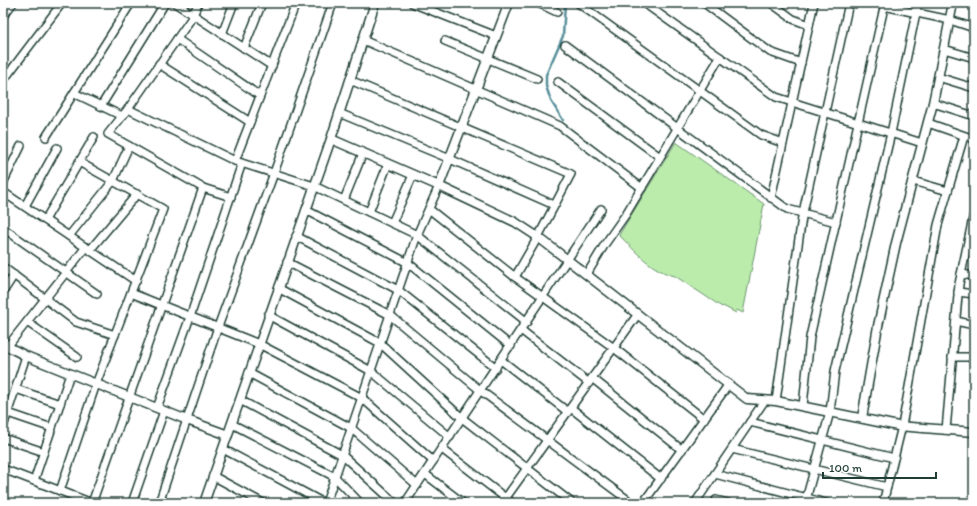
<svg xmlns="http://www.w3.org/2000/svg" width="977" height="506" font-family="Itim,sans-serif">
<rect width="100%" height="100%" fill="#fff"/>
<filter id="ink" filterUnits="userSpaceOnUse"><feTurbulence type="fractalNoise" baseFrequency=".025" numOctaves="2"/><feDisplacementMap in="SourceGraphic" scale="8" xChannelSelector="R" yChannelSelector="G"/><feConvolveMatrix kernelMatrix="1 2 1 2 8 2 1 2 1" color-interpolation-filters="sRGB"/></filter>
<g filter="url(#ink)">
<path fill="#bbecac" stroke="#6d9470" d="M676,142L764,204L743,313L737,310L736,313L723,306L722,307L675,276C652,271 635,251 619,235Z"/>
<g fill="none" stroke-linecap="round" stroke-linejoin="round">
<polyline stroke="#59909b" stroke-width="2.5" points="563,120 551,101 546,86 546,75 563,36 565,3"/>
<g stroke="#1f3d34" stroke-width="10">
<g id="minor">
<polyline points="175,3 272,66"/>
<polyline points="198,3 193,16 128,109 108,134 203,188 231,197"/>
<polyline points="412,3 496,36"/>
<polyline points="538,3 557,12"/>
<polyline points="578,3 761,135 783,143"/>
<polyline points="644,3 776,97 922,143"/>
<polyline points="704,3 770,52 801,63"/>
<polyline points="771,3 793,19 809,25"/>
<polyline points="884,6 950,20 974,28"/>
<polyline points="3,16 13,3"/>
<polyline points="222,34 234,3"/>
<polyline points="177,39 260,96"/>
<polyline points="363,40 560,126 642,188"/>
<polyline points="445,41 537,79"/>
<polyline points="565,45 787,209 836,222"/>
<polyline points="244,48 262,3"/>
<polyline points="944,49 974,58"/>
<polyline points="159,64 250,122"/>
<polyline points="938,77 974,88"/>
<polyline points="350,80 571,174 538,237 515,277"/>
<polyline points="3,81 62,3"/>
<polyline points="558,82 660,157"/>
<polyline points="74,93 122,116"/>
<polyline points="933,103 974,116"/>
<polyline points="101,106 165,3"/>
<polyline points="128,109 235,161 314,186 417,235 527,322"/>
<polyline points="339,113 450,159 554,205"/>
<polyline points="928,123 974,139"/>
<polyline points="46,137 131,3"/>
<polyline points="235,161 296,3"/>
<polyline points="913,181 948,191"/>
<polyline points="3,183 21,146"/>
<polyline points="3,192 136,281"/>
<polyline points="771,198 814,3"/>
<polyline points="344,200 363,153"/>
<polyline points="25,206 57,148"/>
<polyline points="429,209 515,277 614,348 704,419"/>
<polyline points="306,210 408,263 511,346"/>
<polyline points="369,212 388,164"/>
<polyline points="45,220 94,137"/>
<polyline points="392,223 413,175"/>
<polyline points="3,228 97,294"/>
<polyline points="69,236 113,181 129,146"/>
<polyline points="296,236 398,290 496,368"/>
<polyline points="90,250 137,194"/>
<polyline points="287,262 390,315 481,391 632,503"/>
<polyline points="3,267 76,322 115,335"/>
<polyline points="587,274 605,244 626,214 720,57"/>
<polyline points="961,274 974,276"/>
<polyline points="278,288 380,343 462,418 572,503"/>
<polyline points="3,292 14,275"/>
<polyline points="958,292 974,294"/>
<polyline points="131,293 259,344 362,398 433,461"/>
<polyline points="268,315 371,371 450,437"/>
<polyline points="956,321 974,325"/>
<polyline points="27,322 77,357"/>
<polyline points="521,330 589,383"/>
<polyline points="7,347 86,247"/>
<polyline points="952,357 974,357"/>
<polyline points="501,360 568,412"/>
<polyline points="249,373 351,428 417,485"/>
<polyline points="592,378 682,450"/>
<polyline points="16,389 60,404"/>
<polyline points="240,400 342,455 395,503"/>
<polyline points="776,401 802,217 849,3"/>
<polyline points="803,406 810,337 885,3"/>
<polyline points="157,408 190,317 242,163"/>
<polyline points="571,408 661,479"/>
<polyline points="8,413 52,428"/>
<polyline points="750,422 894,458"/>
<polyline points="232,424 335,477 360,503"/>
<polyline points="3,427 26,356"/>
<polyline points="946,430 959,284 974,213"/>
<polyline points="3,438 44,452"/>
<polyline points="223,449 324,503"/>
<polyline points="442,449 512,503"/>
<polyline points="732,449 887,487"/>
<polyline points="3,469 92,503"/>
<polyline points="425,474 463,503"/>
<polyline points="715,474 826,503"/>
<polyline points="213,476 263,503"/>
<polyline points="34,481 70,374"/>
<polyline points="60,491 96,384 163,209 79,162"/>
<polyline points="716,500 728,503"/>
<polyline points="92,503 203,188"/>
<polyline points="132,503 164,411"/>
<polyline points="159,503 218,327 274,173 333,3"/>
<polyline points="326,503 417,235 439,186"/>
<polyline points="405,503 601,209"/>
<polyline points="502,503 638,314"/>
<polyline points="643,503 729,384"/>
<polyline points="695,503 765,400"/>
<polyline points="805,503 830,412 835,371 891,133 918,3"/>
<polyline points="883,503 902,426 938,225 964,136"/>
</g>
</g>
<g stroke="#1f3d34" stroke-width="11">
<g id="tertiary">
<polyline points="331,139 439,186 515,222 538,237 747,399 776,401 898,426 974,432"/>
<polyline points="439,186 509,3"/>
<polyline points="3,344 26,356 187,420 228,435"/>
<polyline points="862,418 878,326 896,243 933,103 953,3"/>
<polyline points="204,503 331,139 375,3"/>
</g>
</g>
<use href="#minor" stroke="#fff" stroke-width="7"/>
<use href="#tertiary" stroke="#fff" stroke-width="8"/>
</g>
</g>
<rect width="977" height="506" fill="none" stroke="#fff" stroke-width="16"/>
<rect x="8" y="8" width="961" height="490" fill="none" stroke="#1f3d34" stroke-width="1.5" filter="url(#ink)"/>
<path d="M823 472v6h113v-6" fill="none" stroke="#1f3d34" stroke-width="2"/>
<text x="829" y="472" font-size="12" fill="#1f3d34" stroke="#ffffff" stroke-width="3" paint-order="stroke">100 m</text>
</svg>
